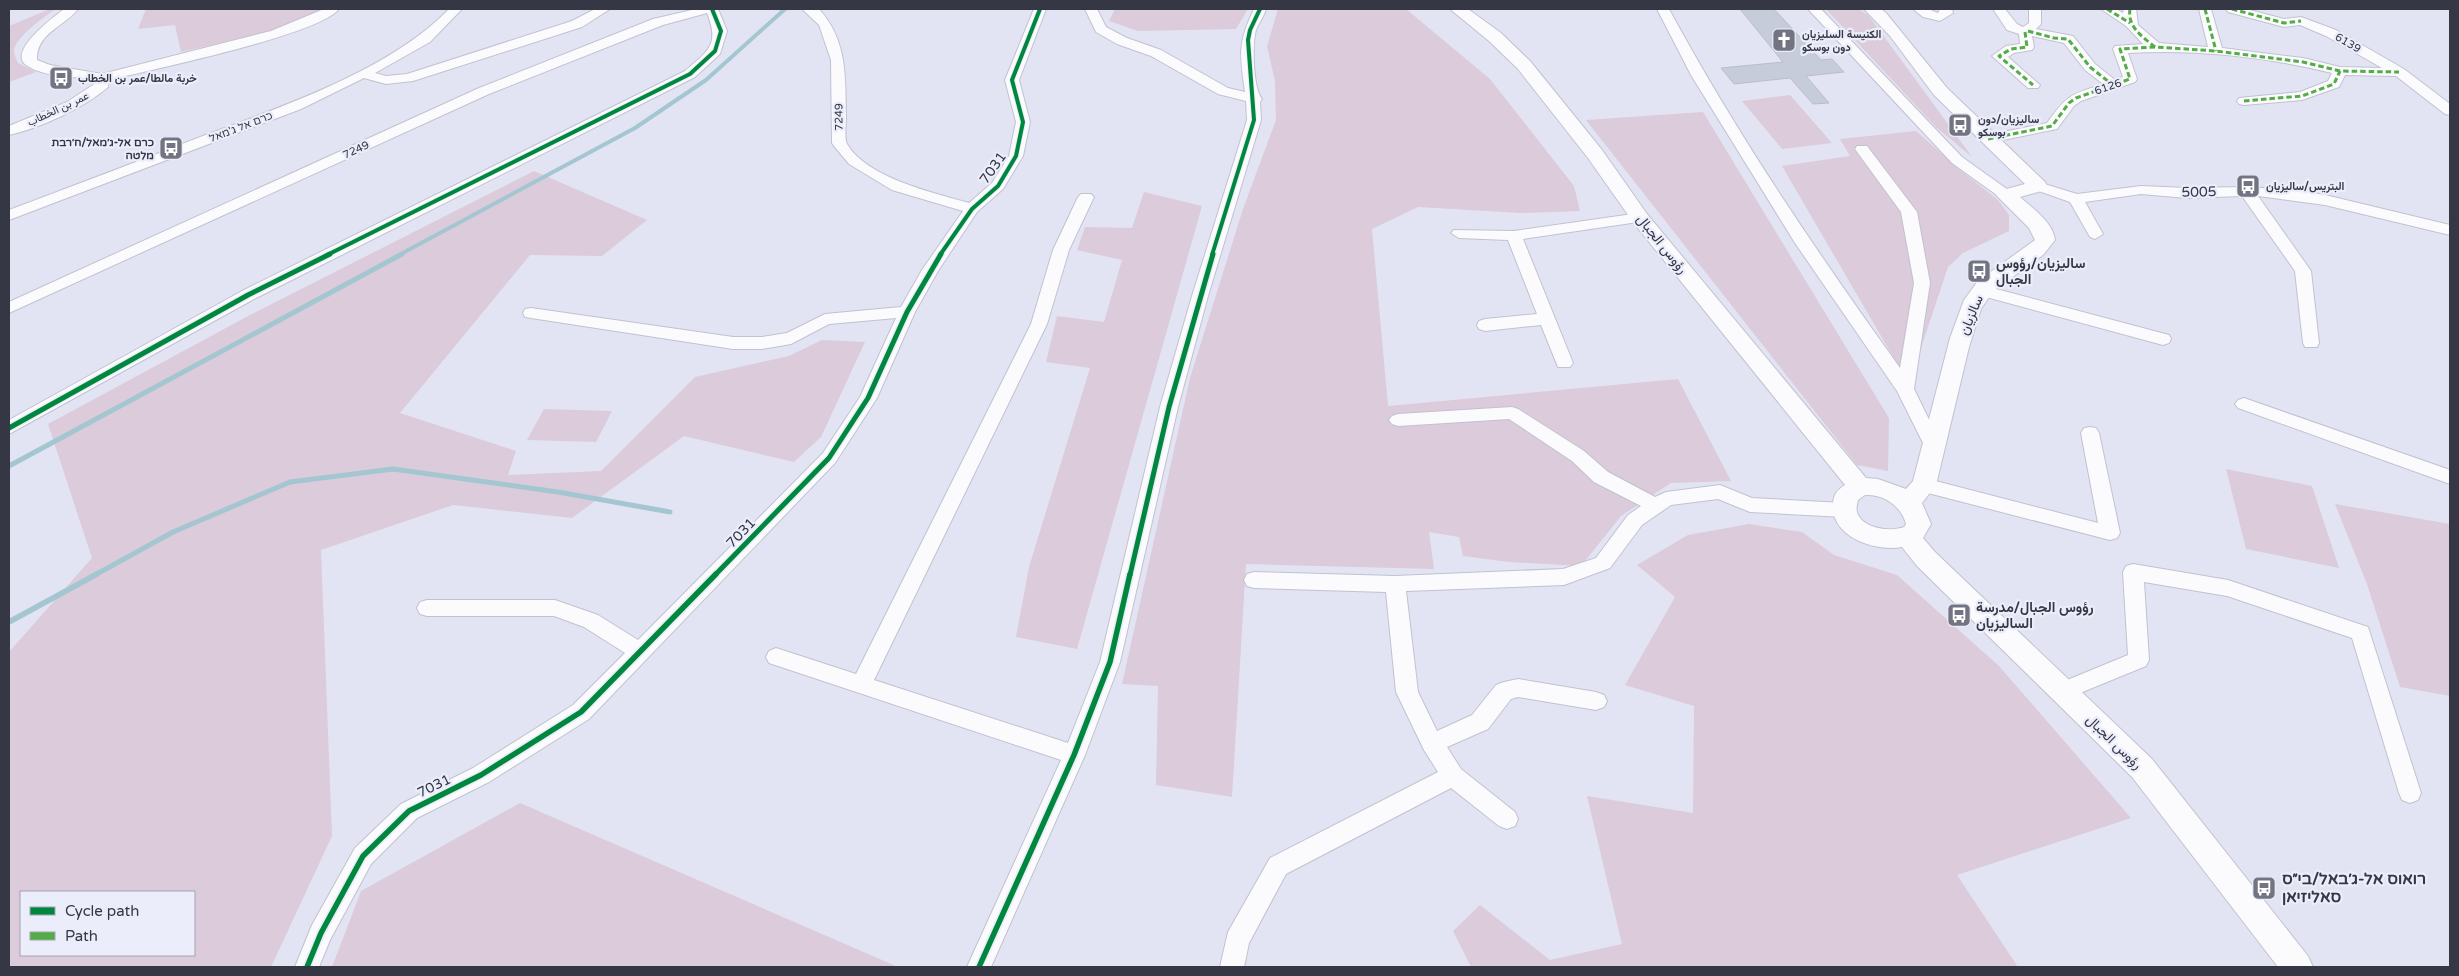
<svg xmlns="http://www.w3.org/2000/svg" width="2459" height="976" font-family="'Varela Round',Vazirmatn,'Noto Sans Hebrew',sans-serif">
<rect width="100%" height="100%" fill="#e2e4f3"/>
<g fill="#dccbda" fill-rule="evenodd">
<path d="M50,9H56C45,16 14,38 14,51C14,55 17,60 18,63L36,72L9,82V26Z"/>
<polygon points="146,9 324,9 272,31 181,52 175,25 138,29"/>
<polygon points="1115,9 1248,9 1236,29 1138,31 1109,21"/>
<polygon points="1278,9 1406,9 1490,79 1574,186 1580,211 1521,213 1418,207 1372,229 1388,406 1678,379 1731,481 1671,483 1621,516 1581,566 1509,562 1463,556 1459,537 1429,532 1434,569 1246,564 1232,797 1156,785 1158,686 1122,684 1190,378 1243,209 1276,120 1275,81 1267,46"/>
<polygon points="1826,9 1858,9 1869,16 1972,157 1936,127"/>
<polygon points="1790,95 1832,143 1782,149 1742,101"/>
<polygon points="1703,112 1889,418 1888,471 1857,465 1586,120"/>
<polygon points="1916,131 1959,169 1998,200 2009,215 2009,231 1963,253 1948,267 1909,384 1782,166 1850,156 1840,139"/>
<path d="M534,171L647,220L602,256L530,255L400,413L516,451L508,475L601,471L695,377L789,356L822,340L865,342L821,437L794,462L684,436L572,518L453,505L321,550L332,836L271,967H9V652L92,558L48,424L250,315ZM21,892H194V955H21Z"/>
<polygon points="1144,192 1202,206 1077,649 1016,637 1029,567 1090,368 1046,362 1057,316 1104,322 1122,260 1077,250 1085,227 1132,228"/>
<polygon points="544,409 612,411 596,442 527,440"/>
<polygon points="2226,469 2312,486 2339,568 2246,549"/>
<polygon points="2335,504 2450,524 2450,696 2400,687 2367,584"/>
<polygon points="1749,524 1802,532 1834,555 1897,575 1999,666 2131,818 1957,875 2018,967 1471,967 1453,931 1480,905 1550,960 1622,944 1587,796 1693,813 1694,706 1625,685 1675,597 1637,565 1688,535"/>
<polygon points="520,803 898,967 332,967 361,891"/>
</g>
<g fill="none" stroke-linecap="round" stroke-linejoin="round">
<polyline stroke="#a4c6d1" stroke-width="4" points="399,255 635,128 706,80 785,9"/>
<g stroke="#a4c6d1" stroke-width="5">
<polyline points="9,466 402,254"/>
<polyline points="95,575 173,532 290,482 393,469 558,492 670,512"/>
</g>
<polyline stroke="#a4c6d1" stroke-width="5.5" points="9,622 97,574"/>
</g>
<polygon fill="#c6ccd9" stroke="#b8bec9" points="1740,9 1774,9 1821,60 1832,59 1844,72 1806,76 1829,103 1813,104 1790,78 1734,84 1721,68 1783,62"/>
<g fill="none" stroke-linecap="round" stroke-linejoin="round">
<g stroke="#c1c2cf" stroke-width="2">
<g id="minor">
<path d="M64,9H78C64,27 36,33 37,60L50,65L102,74L271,31L324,9H339C319,35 149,70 109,80L108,87C84,108 40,128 9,135V126L67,102L96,83V80L91,79C72,76 43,77 26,65C7,51 55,16 64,9Z"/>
<path d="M449,9H462L430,42L375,73L386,76L407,74L572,21L595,9H610L582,27L413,81L386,84L364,78L301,109L9,220V210C75,185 142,160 208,134C285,106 393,68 449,9Z"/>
<path d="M696,9H718L727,31L720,54L695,77L254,299L9,434V420L242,291L685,71C708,51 720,45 707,13L663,25L489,94L9,313V302L479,88L653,19Z"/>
<path d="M802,9H819C848,41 845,77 846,117C846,125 844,138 847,144C867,178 934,193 969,203L992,183L1009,156L1016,122L1005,80L1034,9H1046L1019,80L1030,122L1023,156L1003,189L977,212L938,271L915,312L877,398L835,463L589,719L489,782L417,818L371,864L330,940L319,967H295L312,925L355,848L401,804L473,768L573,705L625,653L584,627L554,616H427L420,614L417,608L420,602L427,600H555L598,615L638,640L823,453L860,397L896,318L829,324L791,344L762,349H733L531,318L525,317L523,313L525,309L531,308L733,337H762L787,333L825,314L901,307L922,270L963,211L892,190L849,164L834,146L832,143L831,60L819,25Z"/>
<path d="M1085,9H1097L1106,27L1127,38L1161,50L1228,88L1245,92C1240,55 1237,44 1254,9H1266C1264,16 1259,23 1256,30C1252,44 1253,88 1262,99L1260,102L1261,120L1208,296L1178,407L1120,662L1085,755L991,967H967L1061,760L769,663L766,657L769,651L776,648L856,674L1031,324L1053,250L1078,197L1081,194H1091L1094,197L1069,250L1047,324L874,680L1068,743L1100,662L1160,407L1192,296L1247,120L1246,101L1218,94L1151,56L1117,44L1096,32Z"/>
<path d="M1657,9H1669C1737,135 1817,252 1900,368L1914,283L1901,212L1855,149L1857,146H1867L1917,212L1930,283L1914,389L1941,444L1938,449L1932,451L1926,449L1897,391L1795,243L1691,75Z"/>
<polygon points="1808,9 1821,9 1962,157 2011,192 2014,195 2011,198 2001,198 1952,163"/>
<polygon points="1913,9 1928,9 1938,13 1940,9 1952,9 1953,13 1940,21 1923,17"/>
<path d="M1993,9H2005L2017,24L2023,27L2029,23V9H2041V24L2036,29L2073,36L2095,64L2115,80L2123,77L2113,49L2115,46L2143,44L2126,26L2101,9H2116L2123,13L2124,9H2136L2138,25L2159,43L2208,47L2199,9H2211L2222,48L2303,58L2340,67L2382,68L2326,36L2300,25L2284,27L2228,12L2226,9H2246L2284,19L2301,17L2336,30L2404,69L2450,104V115L2445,114L2396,76L2345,75L2339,87L2302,100L2244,105L2239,104L2237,101L2239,98L2300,92L2328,81L2332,73C2267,57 2195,49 2128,53L2137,79L2135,82L2081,101L2074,106L2057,129L1988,143L1981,139L1983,136L2047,123C2068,94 2070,95 2103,84L2085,70L2064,43L2032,36L2034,47L2032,50L2014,53L2008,57L2040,85L2038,88H2028L1992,56L2006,46L2020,44L2019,34L2007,30Z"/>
<polygon points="2038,182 2077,194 2141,186 2187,188 2246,187 2294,190 2325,195 2450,225 2450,235 2325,205 2258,196 2311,271 2319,343 2317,347 2305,347 2303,343 2295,271 2242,196 2187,198 2141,194 2085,202 2103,234 2095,239 2090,237 2070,202 2033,189 2031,186"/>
<polygon points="1640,213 1645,215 1648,218 1645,221 1523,239 1573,363 1570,367 1558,367 1541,325 1485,331 1479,329 1477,325 1479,321 1485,319 1537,314 1508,240 1459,238 1451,233 1454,230 1514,231"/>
<polygon points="1981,285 2169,335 2171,339 2169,343 2163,345 1975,294 1973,290 1975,286"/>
<polygon points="2244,398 2450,470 2450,484 2238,408 2235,404 2238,400"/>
<polygon points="1512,407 1518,409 1584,451 1608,472 1655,497 1666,492 1720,485 1752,498 1844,503 1851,505 1854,510 1851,515 1844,517 1750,512 1718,499 1671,505 1642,525 1610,568 1564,585 1406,591 1418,692 1437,731 1472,715 1496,685 1504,682 1518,679 1596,692 1604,695 1607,701 1604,707 1596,710 1518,697 1511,699 1488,729 1447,747 1461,769 1515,812 1518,819 1515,826 1507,829 1499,826 1451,788 1286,874 1249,943 1244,967 1220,967 1228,932 1270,858 1438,772 1424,750 1396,692 1386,592 1254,588 1247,586 1244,580 1247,574 1254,572 1395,576 1563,569 1596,558 1628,515 1641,506 1594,482 1572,461 1509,419 1398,426 1392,424 1389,420 1392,416 1398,414"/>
<polygon points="2090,427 2096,428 2099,433 2120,533 2117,538 2110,540 1924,492 1917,490 1915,485 1917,480 1924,478 2098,523 2081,433 2084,428"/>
<polygon points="2133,564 2228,580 2368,627 2421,793 2418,800 2410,803 2402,800 2399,793 2352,638 2227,596 2144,582 2149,660 2146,666 2063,700 2055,697 2052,691 2055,685 2128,655 2123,572 2126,566"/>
</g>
</g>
<g stroke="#c1c2cf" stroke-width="2">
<path id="tertiary" d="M1450,9H1468L1501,33L1530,61L1602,150L1647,214L1866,478L1878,479L1906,489L1913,481L1950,338L1964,300L1978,281L2035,240L2029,228L1996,195L1999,191L2025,184L1934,95L1890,36L1864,9H1881L1886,13L1947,88L2045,182L2047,186L2045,190L2020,197C2032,208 2053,222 2055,240L2043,255L1993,291L1981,309L1969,347L1936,485L1922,503L1931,524L1923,538L1935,552L2152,759L2308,956L2313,967H2278L2132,777L1917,566L1902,547C1875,552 1830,537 1833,503C1834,494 1837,490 1845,485L1633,222L1588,158L1518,69L1489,41ZM1865,495C1884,494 1901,506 1906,524L1904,527C1891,532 1862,529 1857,512C1856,509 1857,504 1858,500Z"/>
</g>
<use href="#minor" fill="#fbfbfd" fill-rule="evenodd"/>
<use href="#tertiary" fill="#fbfbfd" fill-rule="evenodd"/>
<g stroke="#54ac47" stroke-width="3" stroke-dasharray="5.5 3" stroke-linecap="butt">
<polyline points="2107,9 2130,23"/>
<path d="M2130,9C2127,27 2143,37 2155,47"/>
<polyline points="2205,9 2216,51"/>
<polyline points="2232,9 2284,23 2301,21"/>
<polyline points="2028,31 2054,38 2068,39 2090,67 2114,86"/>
<polyline points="2025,32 2027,47 2011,49 1999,56 2033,85"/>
<polyline points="2244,101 2302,96 2334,84 2340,71"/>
<polyline points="1988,139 2052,126 2069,103 2076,98 2130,79 2120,49 2155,47 2216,51 2303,62 2340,71 2399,72"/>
</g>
<g stroke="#ebedfb" stroke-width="6">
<g id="cycleway-far2">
<polyline points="327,255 690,74 715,51 721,31 712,9"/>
<polyline points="940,255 972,209 998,186 1016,156 1023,122 1012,80 1040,9"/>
<polyline points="1212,255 1254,120 1248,40 1250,30 1260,9"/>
</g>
</g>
<g stroke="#ebedfb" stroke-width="8">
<g id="cycleway-far1">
<polyline points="9,428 248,295 330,254"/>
<polyline points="715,575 829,458 868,398 907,312 941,254"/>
<polyline points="1130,575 1169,407 1213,254"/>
</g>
</g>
<g stroke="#ebedfb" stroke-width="9">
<g id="cycleway">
<polyline points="307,967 321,933 363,856 409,811 481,775 581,712 716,574"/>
<polyline points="979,967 1074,755 1110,662 1130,574"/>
</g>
</g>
<use href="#cycleway-far2" stroke="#00873e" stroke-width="4"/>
<use href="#cycleway-far1" stroke="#00873e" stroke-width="5"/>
<use href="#cycleway" stroke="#00873e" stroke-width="5.5"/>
</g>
<defs>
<g id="church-square" transform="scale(1.25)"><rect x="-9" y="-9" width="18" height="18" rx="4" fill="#727481" stroke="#ebedfb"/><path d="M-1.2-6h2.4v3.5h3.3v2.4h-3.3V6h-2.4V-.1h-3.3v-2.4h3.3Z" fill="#fff"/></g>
<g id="bus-square" transform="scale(1.25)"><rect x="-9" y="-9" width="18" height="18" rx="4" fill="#727481" stroke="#ebedfb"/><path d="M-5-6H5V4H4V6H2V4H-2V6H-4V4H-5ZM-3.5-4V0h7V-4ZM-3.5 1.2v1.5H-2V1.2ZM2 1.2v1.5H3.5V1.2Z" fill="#fff"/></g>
</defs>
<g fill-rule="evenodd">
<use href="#church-square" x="1784" y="40"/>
<use href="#bus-square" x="61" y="78"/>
<use href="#bus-square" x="1960" y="125"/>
<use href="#bus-square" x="171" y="148"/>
<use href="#bus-square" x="2248" y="186"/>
<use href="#bus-square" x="1979" y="271"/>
<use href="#bus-square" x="1959" y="615"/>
<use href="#bus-square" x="2264" y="888"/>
</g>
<g text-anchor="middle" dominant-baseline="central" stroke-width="4.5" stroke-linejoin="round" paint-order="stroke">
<g font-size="11" font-weight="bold" fill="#353744" stroke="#ebedfb" text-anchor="start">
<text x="1802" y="34">الكنيسة السليزيان<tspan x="1802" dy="13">دون بوسكو</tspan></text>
<text x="78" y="78">خربة مالطا/عمر بن الخطاب</text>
<text x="1978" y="119">ساليزيان/دون<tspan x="1978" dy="13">بوسكو</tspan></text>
<text x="154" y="142" text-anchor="end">כרם אל-ג׳מאל/ח׳רבת<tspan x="154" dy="13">מלטה</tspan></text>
<text x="2266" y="186">البتريس/ساليزيان</text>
</g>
<g font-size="11" fill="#353744" stroke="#ebedfb">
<text transform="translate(2348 43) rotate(30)">6139</text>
<text transform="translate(2108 87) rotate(-19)">6126</text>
<text transform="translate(58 109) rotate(-25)">عمر بن الخطاب</text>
<text transform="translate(839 117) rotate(-91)">7249</text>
<text transform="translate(241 127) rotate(-21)">כרם אל ג'מאל</text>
<text transform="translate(356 150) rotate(-25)">7249</text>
</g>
<g font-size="14" fill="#353744" stroke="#ebedfb">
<text transform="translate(993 168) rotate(-55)">7031</text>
<text transform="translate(2199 192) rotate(-1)">5005</text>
<text transform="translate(1662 244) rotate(51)">رؤوس الجبال</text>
<text transform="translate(1971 315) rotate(-67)">سالزيان</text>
<text transform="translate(741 533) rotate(-46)">7031</text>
<text transform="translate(2114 742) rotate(44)">رؤوس الجبال</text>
<text transform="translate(434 786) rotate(-26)">7031</text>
</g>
<g font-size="14" font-weight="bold" fill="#353744" stroke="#ebedfb" text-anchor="start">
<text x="1996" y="263">ساليزيان/رؤوس<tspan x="1996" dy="16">الجبال</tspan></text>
<text x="1976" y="607">رؤوس الجبال/مدرسة<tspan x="1976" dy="16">الساليزيان</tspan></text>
</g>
<g font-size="16" font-weight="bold" fill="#353744" stroke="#ebedfb" text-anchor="start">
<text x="2282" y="879">רואוס אל-ג׳באל/בי״ס<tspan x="2282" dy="18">סאליזיאן</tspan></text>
</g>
</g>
<rect width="2459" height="976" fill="none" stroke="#353744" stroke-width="20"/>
<rect x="20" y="891" width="175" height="65" fill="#ebedfb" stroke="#a2a4b2"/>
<rect x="30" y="907" width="25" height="8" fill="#00873e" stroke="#a2a4b2"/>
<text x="65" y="916" font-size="15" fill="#353744">Cycle path</text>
<rect x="30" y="932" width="25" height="8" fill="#54ac47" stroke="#a2a4b2"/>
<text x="65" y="941" font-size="15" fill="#353744">Path</text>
</svg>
